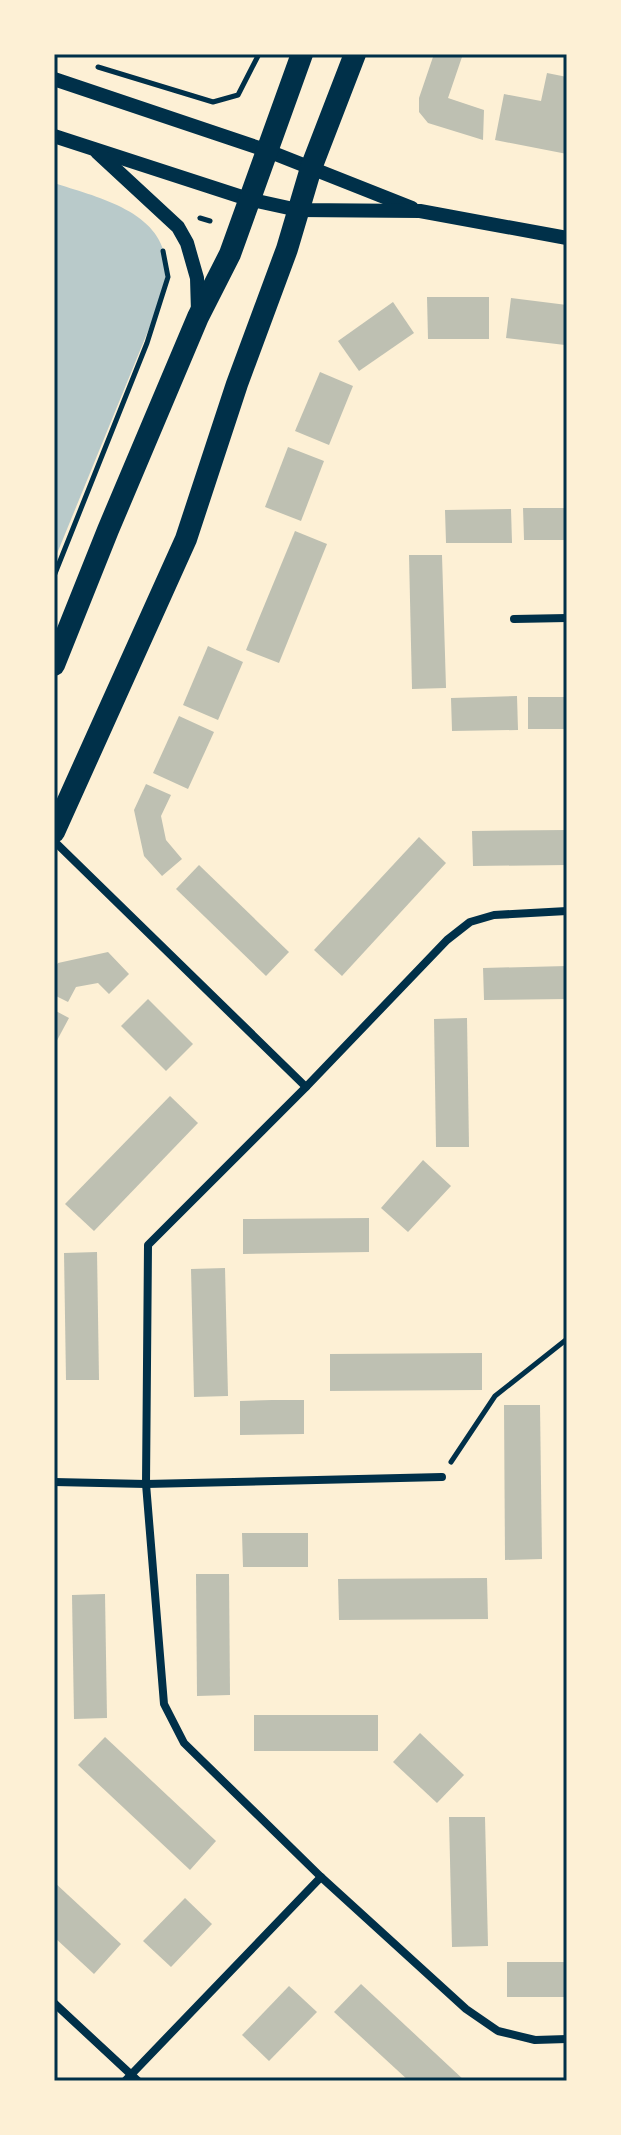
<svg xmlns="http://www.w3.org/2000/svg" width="621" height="2135" font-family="'Noto Sans',sans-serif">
<rect width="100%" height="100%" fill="#fdf0d5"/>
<path fill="#b9caca" d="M54,183C103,199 179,215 164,285C163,293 159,301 157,309L54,561Z"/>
<g fill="#bec0b2">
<polygon points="434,54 463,54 448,98 484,110 483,140 428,123 419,112 419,98"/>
<polygon points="547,73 567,77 567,154 495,140 504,94 541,101"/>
<polygon points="427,297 489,297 489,339 428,339"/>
<polygon points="511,298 567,305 565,345 506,338"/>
<polygon points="393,302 414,333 359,371 338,341"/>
<polygon points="320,372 353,386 329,445 295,431"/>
<polygon points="288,447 324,461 301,521 265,507"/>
<polygon points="523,508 567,508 567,540 524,540"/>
<polygon points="511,509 512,543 446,543 445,510"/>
<polygon points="295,531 327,544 279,663 246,650"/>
<polygon points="409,555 442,555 446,688 412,689"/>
<polygon points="208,646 243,662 218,720 183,705"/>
<polygon points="517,696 518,730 452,731 451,698"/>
<rect x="528" y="697" width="39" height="32"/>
<polygon points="179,716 214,732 188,789 153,773"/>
<polygon points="146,784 171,795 161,816 166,840 182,859 162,876 144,856 134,810"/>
<polygon points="567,830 567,865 473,866 472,831"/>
<polygon points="419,837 446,863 342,976 314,950"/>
<polygon points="199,865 289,952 266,976 176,889"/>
<polygon points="108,952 129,974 109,994 98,983 76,987 68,1002 54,995 54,970 58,963"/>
<polygon points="567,966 567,999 484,1000 483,968"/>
<polygon points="148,999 193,1044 166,1071 121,1026"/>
<polygon points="54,1010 69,1018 54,1046"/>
<polygon points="467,1018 469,1147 436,1147 434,1019"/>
<polygon points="170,1096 198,1123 94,1231 65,1204"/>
<polygon points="423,1160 451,1186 408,1232 381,1208"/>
<polygon points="369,1218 369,1252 243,1254 243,1219"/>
<polygon points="97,1252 99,1380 66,1380 64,1253"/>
<polygon points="225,1268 228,1396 194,1397 191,1269"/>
<polygon points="482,1353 482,1390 330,1391 330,1354"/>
<polygon points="272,1400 304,1400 304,1434 240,1435 240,1401"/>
<polygon points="504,1405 540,1405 542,1559 505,1560"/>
<polygon points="242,1533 308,1533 308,1567 243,1567"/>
<polygon points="196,1574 229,1574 230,1695 197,1696"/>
<polygon points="487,1578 488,1619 339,1620 338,1579"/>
<polygon points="105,1594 107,1718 74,1719 72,1595"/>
<rect x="254" y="1715" width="124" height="36"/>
<polygon points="420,1733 464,1775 437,1803 393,1762"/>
<polygon points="105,1737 216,1841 190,1870 78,1765"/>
<polygon points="449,1817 485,1817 488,1946 452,1947"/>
<polygon points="54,1882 121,1944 94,1974 54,1937"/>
<polygon points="185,1898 212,1924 171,1967 143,1941"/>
<rect x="507" y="1962" width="60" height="35"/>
<polygon points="361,1984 465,2081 409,2081 334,2012"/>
<polygon points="289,1986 317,2012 269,2061 242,2035"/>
</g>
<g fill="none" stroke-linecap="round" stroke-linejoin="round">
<g stroke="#003049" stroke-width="5">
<polyline points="98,67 213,102 238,95 259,54"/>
<polyline points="200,218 210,221"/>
<polyline points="54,576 147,343 168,277 163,251"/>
<polyline points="451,1462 495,1396 567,1339"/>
</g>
<g stroke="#003049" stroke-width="8">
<polyline points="514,619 567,618"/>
<polyline points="54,841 306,1087"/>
<polyline points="567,911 494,915 470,922 447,940 306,1087 148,1245 146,1484 164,1704 184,1743 321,1877 466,2009 498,2031 535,2040 567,2039"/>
<polyline points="54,1482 146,1484 442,1477"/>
<polyline points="54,2003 138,2081"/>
<polyline points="125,2081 321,1877"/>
</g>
<g stroke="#003049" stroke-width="14">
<polyline points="54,79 268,151 412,208"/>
<polyline points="54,136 248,199 298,210 420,211 567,238"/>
<polyline points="97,152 178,227 187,243 197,278 198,312"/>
</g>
<g stroke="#003049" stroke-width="22">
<polyline points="54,665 108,530 198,317 230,254 302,54"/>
<polyline points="54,832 186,539 237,384 287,249 311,168 355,54"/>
</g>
</g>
<rect width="621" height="2135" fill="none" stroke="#fdf0d5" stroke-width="112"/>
<rect x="56" y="56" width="509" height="2023" fill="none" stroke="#003049" stroke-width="3"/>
</svg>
